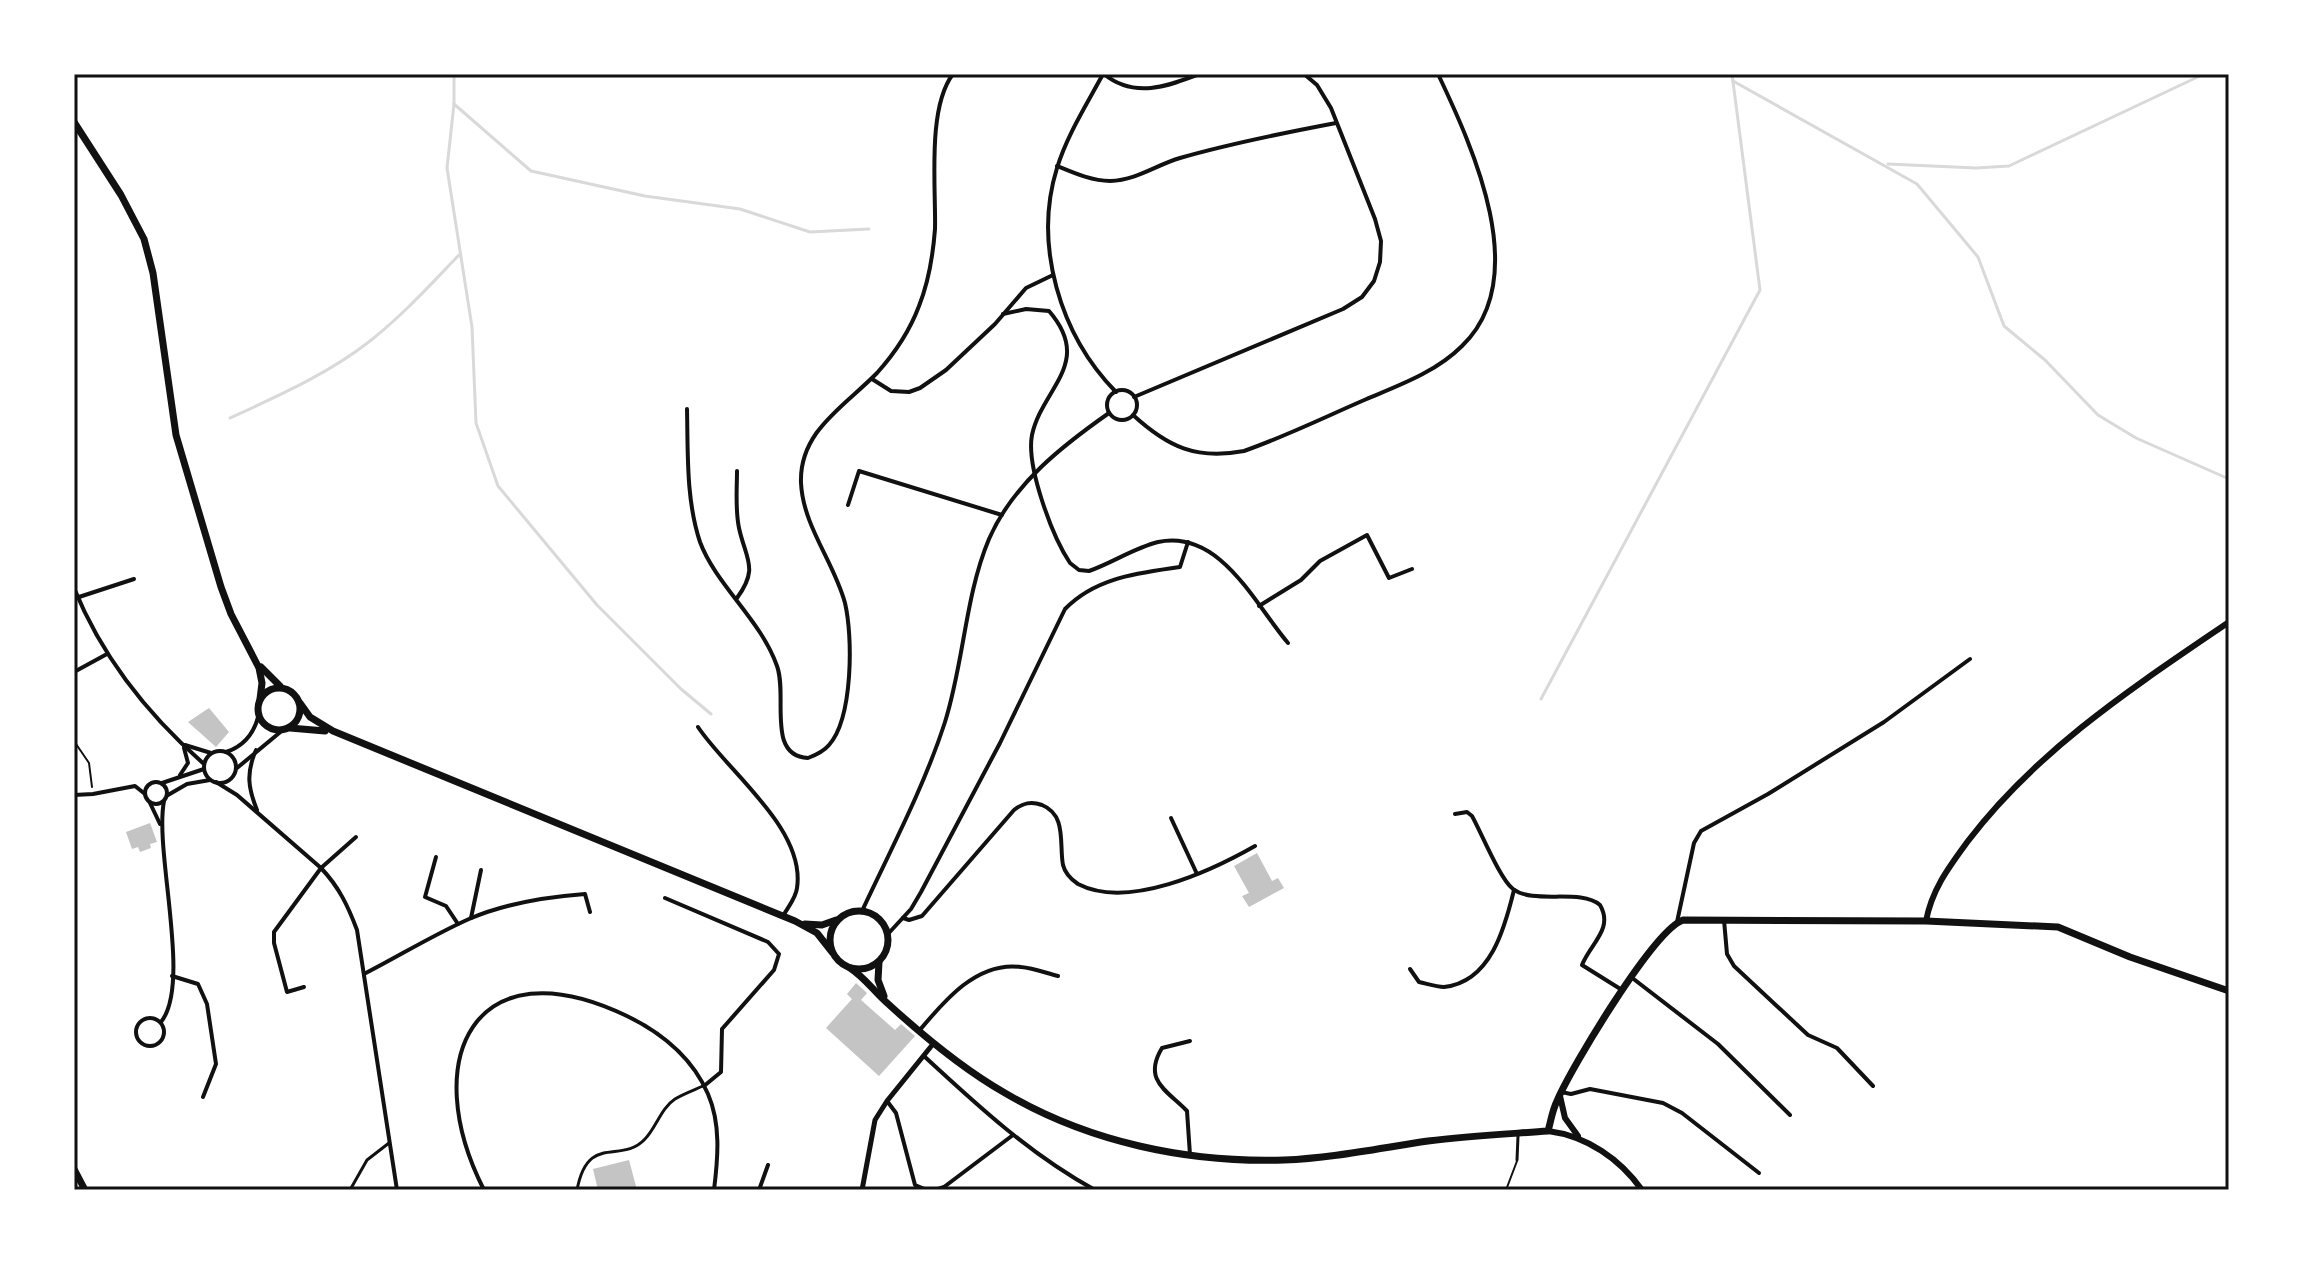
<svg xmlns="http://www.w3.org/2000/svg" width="2303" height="1264" font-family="'IBM Plex Sans',sans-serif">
<rect width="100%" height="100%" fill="#fff"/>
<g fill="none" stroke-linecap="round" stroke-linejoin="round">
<g stroke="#d9d9d9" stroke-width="3">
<polyline points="454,74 454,104 447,168 472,327 476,423 498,486 597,605 681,689 711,714"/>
<polyline points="1733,81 1917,184 1978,257 2004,326 2045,360 2098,415 2136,438 2229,479"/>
<polyline points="454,104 531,171 645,196 740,209 810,232 869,229"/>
<polyline points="1888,164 1976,168 2009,166 2204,74"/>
<path d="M230,418C278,396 328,374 370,341C403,315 431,284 459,255"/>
<polyline points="1541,699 1760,290 1732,74"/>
</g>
</g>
<g fill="#c4c4c4">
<polygon points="209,708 229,732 216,747 188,722"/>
<polygon points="150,823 157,842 150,844 151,848 140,852 138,847 132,849 126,832"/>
<polygon points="1257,853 1272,881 1278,878 1284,888 1249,907 1242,896 1249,893 1234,866"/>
<polygon points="856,983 867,993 861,1000 895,1030 901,1024 915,1036 879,1076 826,1028 852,999 847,994"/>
<polygon points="629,1160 637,1190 598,1190 593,1169"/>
</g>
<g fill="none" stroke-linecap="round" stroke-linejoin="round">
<polyline stroke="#111" stroke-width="2" points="74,741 89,763 92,787"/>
<polyline stroke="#111" stroke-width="2" points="1506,1190 1517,1161"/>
<g stroke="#111" stroke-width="3">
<polyline points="1517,1160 1518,1136"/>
<polyline points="350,1190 367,1160 389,1143"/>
<path d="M577,1190C588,1132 621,1165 645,1139C656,1128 661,1108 675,1099C683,1094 694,1090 703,1086"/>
</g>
<g stroke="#111" stroke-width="4">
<path d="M1103,74C1087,104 1067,135 1057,168C1033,245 1060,335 1116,392"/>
<path d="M1104,74C1134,99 1168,86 1200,74"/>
<path d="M1057,166C1074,173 1092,181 1110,181C1137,180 1156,165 1180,158C1232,143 1283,133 1336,123"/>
<path d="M1003,314L1026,309L1049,311C1094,363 1042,388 1032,435C1026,466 1052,536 1070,563L1079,570L1089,571C1112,563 1134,548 1158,542C1220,529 1254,603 1288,643"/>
<polyline points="872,379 891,391 909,392 920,388 946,370 995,324 1026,288 1053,275"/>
<circle cx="1122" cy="405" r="15"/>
<polyline points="1134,397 1343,309 1362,297 1374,281 1380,262 1381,241 1375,219 1331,108 1317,85 1304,74"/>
<path d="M687,409C688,453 686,500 700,542C716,585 761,620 777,666C788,696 766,756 808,758C816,755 824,751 829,745C853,718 853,637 845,603C834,562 803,526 801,483C799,431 845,406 877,373C895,353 910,330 919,306C929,281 933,255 935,229C936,187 927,108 953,74"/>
<path d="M1133,415C1168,447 1196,460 1244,451C1284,437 1323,418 1362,401C1397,386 1435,373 1462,346C1533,278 1473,148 1438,74"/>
<polyline points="848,505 859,471 1002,515"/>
<path d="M74,588C102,657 148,715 204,764"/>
<polyline points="79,597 134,579"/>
<path d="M737,598C759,568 746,560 739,528C735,509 737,489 737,471"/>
<polyline points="1259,606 1301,580 1320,561 1367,535 1389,578 1412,569"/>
<polyline points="74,672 107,654"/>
<path d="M698,727C728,772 806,829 797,888C796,898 788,907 783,916"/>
<polyline points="185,745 211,753"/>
<path d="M256,750C246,773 248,788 257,810"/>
<circle cx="220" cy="767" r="16"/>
<path d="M226,752C244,746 255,732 259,713"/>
<polyline points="237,768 284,729"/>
<polyline points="180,775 188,763 184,748"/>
<circle cx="156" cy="793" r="11"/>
<path d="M216,782L237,795L321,868C339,887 348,906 357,930L397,1190"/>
<polyline points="162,783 204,769"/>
<polyline points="74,795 93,794 135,786 145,794"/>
<polyline points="168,795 187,784 210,780"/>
<polyline points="150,803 160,824"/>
<path d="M1455,814L1467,812L1472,816C1481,832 1500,879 1513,889C1534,905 1580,888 1600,905C1614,929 1590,944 1582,965L1622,990"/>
<polyline points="1171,818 1197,874"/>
<polyline points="436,857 425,897 446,906 458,924"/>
<polyline points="665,898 768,942 779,954 774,970 722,1029 721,1072 704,1086"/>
<path d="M862,911C891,849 924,787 945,722C964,662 965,596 989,539C1013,484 1062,446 1109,413"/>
<polyline points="471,918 481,870"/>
<path d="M903,918L909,920L922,916L1014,810C1023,803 1031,801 1042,805C1067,815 1059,844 1063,865C1065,873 1072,880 1078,884C1128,910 1211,871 1255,846"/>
<polyline points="1724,920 1727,954 1734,966 1808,1035 1837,1048 1873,1086"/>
<polyline points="1677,922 1694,843 1701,831 1768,794 1884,722 1970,659"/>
<path d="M887,935L911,909L921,892L1000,743L1065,609C1096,577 1139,573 1180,567L1188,542"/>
<path d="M1410,969L1419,982C1428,984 1436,987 1444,987C1491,982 1505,927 1514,890"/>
<path d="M364,974C399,956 433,935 469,919C506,903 545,897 585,894L590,912"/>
<polyline points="172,976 198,984 207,1004 216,1064 203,1097"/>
<polyline points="1631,977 1718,1044 1790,1115"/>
<polyline points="304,987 287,992 274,943 274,932 321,868 356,837"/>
<circle cx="150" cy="1032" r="14"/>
<path d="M161,1022C192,983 154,852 164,801"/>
<path d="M919,1031C944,1001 977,961 1021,967C1033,968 1046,973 1058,976"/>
<path d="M1190,1041L1162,1048C1142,1081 1168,1091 1187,1111L1190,1155"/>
<path d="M925,1057C978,1106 1031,1155 1095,1190"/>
<polyline points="1561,1092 1571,1094 1590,1089 1663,1103 1682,1113 1759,1173"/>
<polyline points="887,1101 896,1113 915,1185 927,1190"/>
<path d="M484,1190C418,1061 473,942 627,1016C662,1033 692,1057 708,1094C721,1124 718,1158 714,1190"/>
<polyline points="759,1190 768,1165"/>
<polyline points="935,1190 944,1187 1013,1135"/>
</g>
<polyline stroke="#111" stroke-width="5" points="862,1190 875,1120 887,1101 933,1044"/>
<g stroke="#111" stroke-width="6">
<path d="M1926,921C1932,889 1949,867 1968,841C2038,749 2135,686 2229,622"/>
<polyline points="1560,1096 1565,1118 1578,1136"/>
<path d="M1548,1131C1587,1136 1620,1159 1642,1190"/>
</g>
<g stroke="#111" stroke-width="7">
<polyline points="74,122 121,195 144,239 153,273 176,435 221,587 231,614 259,668 262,683 260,699"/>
<polyline points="261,667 280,686"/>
<circle cx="279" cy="709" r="21"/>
<polyline points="300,703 310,717 333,731 795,921 817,933 832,952"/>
<polyline points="290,728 325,731"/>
<circle cx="859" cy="940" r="29"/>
<polyline points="805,924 822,925 836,920"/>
<polyline points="879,962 878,980 884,996"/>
<path d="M850,968C864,977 873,990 885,1001C922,1035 961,1068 1005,1093C1088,1142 1187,1163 1284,1160C1332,1158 1380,1148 1428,1141C1468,1136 1508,1134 1548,1131C1551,1121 1552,1111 1557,1101C1571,1068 1653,931 1683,920L1926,921L2058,927L2130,957L2229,991"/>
</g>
<polyline stroke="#111" stroke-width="7" points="74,1169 85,1190"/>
</g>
<rect width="2303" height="1264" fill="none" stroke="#ffffff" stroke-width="152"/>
<rect x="76" y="76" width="2151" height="1112" fill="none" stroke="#111" stroke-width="3"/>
</svg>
